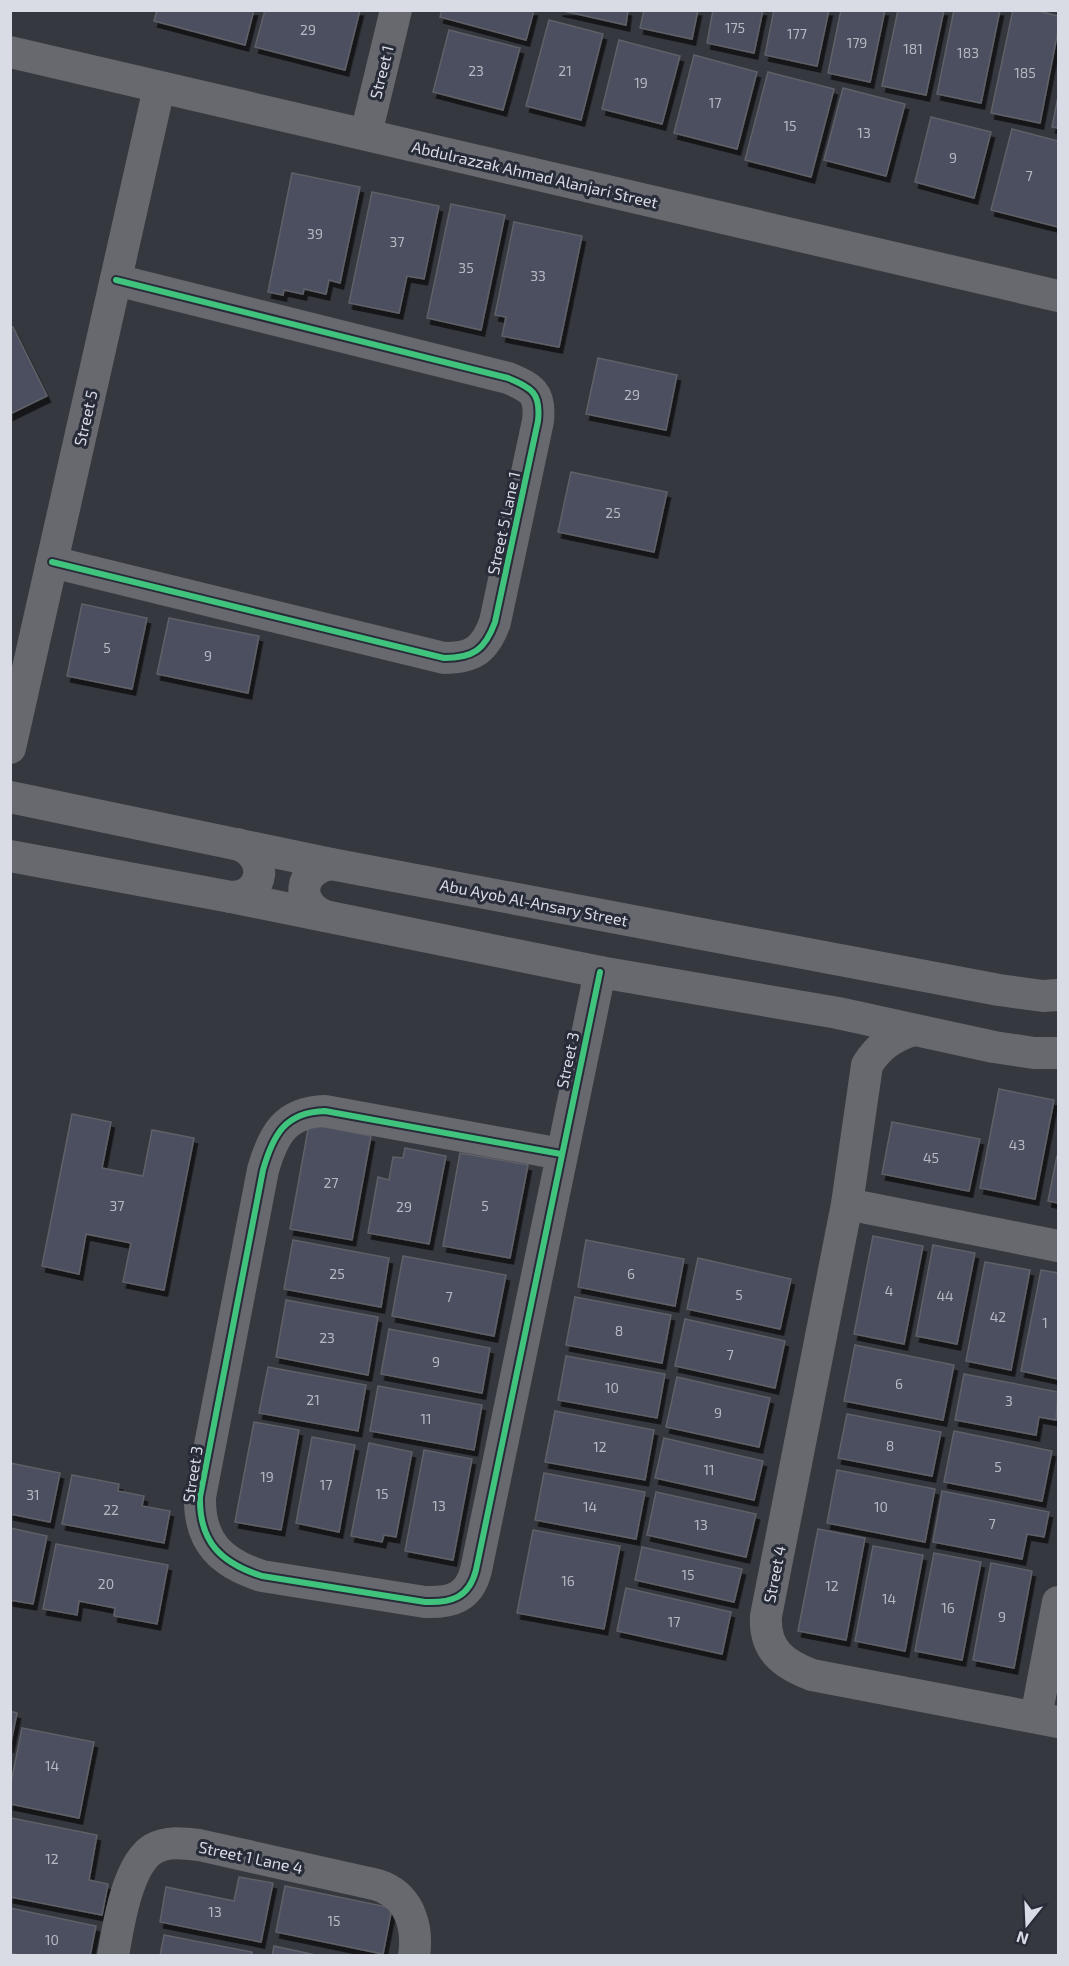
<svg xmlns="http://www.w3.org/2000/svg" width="1069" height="1966" font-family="'Exo 2',sans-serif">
<defs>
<filter id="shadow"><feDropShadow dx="3.5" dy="6" stdDeviation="0" flood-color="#0009"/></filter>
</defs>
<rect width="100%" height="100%" fill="#36383f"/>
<g fill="#4b4f5e" stroke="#5f6167" stroke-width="1.5" filter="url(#shadow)">
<polygon points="157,10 254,10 245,45 154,21"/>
<polygon points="265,10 360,10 345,70 255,47"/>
<polygon points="442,10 534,10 526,40 440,17"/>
<polygon points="559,10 628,10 626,25"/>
<polygon points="644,10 698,10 692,39 640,28"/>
<polygon points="713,10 763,10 754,53 707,43"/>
<polygon points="774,10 829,10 817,66 765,55"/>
<polygon points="841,10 885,10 870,82 828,73"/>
<polygon points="898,10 944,10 926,95 882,86"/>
<polygon points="954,10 1000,10 981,103 937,94"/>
<polygon points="1013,10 1035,10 1058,16 1058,31 1040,123 991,113"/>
<polygon points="549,20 603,34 581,120 526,106"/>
<polygon points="449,30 520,48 503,110 433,92"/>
<polygon points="619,40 680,56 662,124 602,109"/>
<polygon points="694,55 757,72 737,149 674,133"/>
<polygon points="768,72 834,89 811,177 745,160"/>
<polygon points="843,88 905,104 886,176 824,160"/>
<polygon points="1058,97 1058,128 1052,127"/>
<polygon points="931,117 991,132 974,198 915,182"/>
<polygon points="1012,129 1058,141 1058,227 991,210"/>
<polygon points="292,173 360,187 340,283 329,280 326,294 304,289 303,294 284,290 283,295 268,292"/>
<polygon points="372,192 439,206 424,279 407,276 399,313 349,303"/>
<polygon points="451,204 505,215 481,330 427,318"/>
<polygon points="514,222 582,236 559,347 502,336 506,317 495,315"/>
<polygon points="13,327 47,396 10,414 10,328"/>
<polygon points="598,358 677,375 666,430 586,414"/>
<polygon points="571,472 667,492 654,552 558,532"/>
<polygon points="82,604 147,618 132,689 67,676"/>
<polygon points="169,618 259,636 248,693 157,674"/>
<polygon points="999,1089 1054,1100 1035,1199 980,1188"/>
<polygon points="72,1114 111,1122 102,1168 143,1176 152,1130 194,1138 164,1290 123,1282 131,1243 86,1234 79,1274 42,1266"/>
<polygon points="892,1122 980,1139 969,1191 882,1174"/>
<polygon points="309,1124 371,1136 352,1240 290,1229"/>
<polygon points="405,1148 446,1156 429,1244 368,1233 378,1177 389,1180 393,1157 403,1158"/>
<polygon points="460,1153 528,1165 510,1258 443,1246"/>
<polygon points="1057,1156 1058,1156 1058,1203 1048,1201"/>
<polygon points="873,1236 923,1246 904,1344 854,1334"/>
<polygon points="293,1240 389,1258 381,1307 284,1289"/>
<polygon points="586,1240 684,1259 675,1306 578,1287"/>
<polygon points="933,1245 975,1253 957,1344 916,1336"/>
<polygon points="403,1256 506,1275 494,1336 392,1316"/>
<polygon points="698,1258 791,1279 780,1329 687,1309"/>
<polygon points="985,1262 1030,1270 1011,1370 966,1361"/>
<polygon points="1041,1270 1058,1273 1058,1379 1021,1371"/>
<polygon points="575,1297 671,1315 662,1363 566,1345"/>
<polygon points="286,1300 378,1317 368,1375 276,1357"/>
<polygon points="685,1319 785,1341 775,1388 675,1366"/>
<polygon points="389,1329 490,1348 482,1393 381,1374"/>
<polygon points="855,1345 954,1365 943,1420 844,1401"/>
<polygon points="566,1356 665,1374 657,1418 558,1400"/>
<polygon points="268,1367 366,1385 358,1431 259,1413"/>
<polygon points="964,1374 1058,1392 1056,1420 1039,1417 1036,1435 955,1420"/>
<polygon points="677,1377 770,1398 759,1447 666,1427"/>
<polygon points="378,1386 482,1405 474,1450 370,1431"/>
<polygon points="555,1411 654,1430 645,1480 545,1462"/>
<polygon points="847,1414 941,1432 932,1476 838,1458"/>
<polygon points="254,1422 299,1430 281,1530 235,1522"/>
<polygon points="954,1431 1052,1451 1042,1501 944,1482"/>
<polygon points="312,1437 355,1445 339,1532 296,1523"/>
<polygon points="664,1438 763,1461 754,1500 655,1478"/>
<polygon points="369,1443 412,1452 396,1537 384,1535 382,1542 351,1536"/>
<polygon points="424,1450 472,1459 453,1560 405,1551"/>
<polygon points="10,1463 60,1473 50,1522 10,1514"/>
<polygon points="837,1470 935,1489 925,1542 827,1523"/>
<polygon points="544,1473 645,1492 636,1539 535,1520"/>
<polygon points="72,1475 119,1484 118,1491 144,1496 142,1506 170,1511 164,1543 62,1524"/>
<polygon points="942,1491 1049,1512 1044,1537 1027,1534 1022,1559 933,1542"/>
<polygon points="656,1492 756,1514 746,1557 647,1535"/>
<polygon points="10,1528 47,1536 33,1604 10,1600"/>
<polygon points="818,1529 865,1538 846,1640 798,1631"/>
<polygon points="533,1530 620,1546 604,1629 517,1613"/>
<polygon points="56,1544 168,1565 157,1624 114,1616 115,1608 79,1601 77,1615 43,1609"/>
<polygon points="873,1546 923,1555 905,1651 855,1641"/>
<polygon points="642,1547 742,1569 734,1602 635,1580"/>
<polygon points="934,1553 981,1562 962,1660 915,1651"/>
<polygon points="991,1563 1032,1571 1014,1668 973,1660"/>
<polygon points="626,1588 731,1612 722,1654 617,1631"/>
<polygon points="10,1711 17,1713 10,1747"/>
<polygon points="22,1728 94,1742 79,1818 10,1804 10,1788"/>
<polygon points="11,1818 97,1835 89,1880 108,1884 102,1915 10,1897"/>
<polygon points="239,1877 273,1883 261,1942 160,1922 166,1887 234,1901"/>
<polygon points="285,1886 392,1908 383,1954 276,1932"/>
<polygon points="10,1908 96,1926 90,1956 25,1956 10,1953"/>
<polygon points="164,1935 252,1952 252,1956 160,1956"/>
<polygon points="274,1946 320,1956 272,1956"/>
</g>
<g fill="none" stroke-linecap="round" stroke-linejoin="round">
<g stroke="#67696f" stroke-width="32">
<polyline points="10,52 1058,296"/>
<polyline points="366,134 396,10"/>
<path d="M52,562L444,658C473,658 485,650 495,622L538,421C541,393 532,388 508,378L116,280"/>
<polyline points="10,748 159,88"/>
<polyline points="10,797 331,864 999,990 1043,996 1058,995"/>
<polyline points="10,856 231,897 600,972 838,1013 994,1047 1034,1053 1058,1053"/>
<path d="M231,897C266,896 269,855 237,844"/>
<path d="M325,916C295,904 298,870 331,864"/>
<path d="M913,1030C892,1037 879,1046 867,1065L847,1204L766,1616C764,1650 783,1664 812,1675L1058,1722"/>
<path d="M561,1154L325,1111C285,1112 273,1135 263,1170L200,1497C199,1542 221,1563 262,1576L425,1602C451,1603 469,1598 476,1570L600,972"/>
<polyline points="847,1204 1058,1246"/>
<polyline points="1036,1717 1058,1602"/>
<path d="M113,1956C118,1927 127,1865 153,1849C167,1841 183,1843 199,1845L360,1881C368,1883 376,1884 383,1887C411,1899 418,1929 414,1956"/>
</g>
<g stroke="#282c39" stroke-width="10">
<g id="cycleway">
<path d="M52,562L444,658C473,658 485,650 495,622L538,421C541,393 532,388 508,378L116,280"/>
<path d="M561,1154L325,1111C285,1112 273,1135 263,1170L200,1497C199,1542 221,1563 262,1576L425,1602C451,1603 469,1598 476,1570L600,972"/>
</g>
</g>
<use href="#cycleway" stroke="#40c37c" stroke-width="6"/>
</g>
<g text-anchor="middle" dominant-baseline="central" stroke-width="6" stroke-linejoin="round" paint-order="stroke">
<g font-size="14" fill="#b6b9c2">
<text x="735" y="27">175</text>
<text x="308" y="29">29</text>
<text x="797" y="33">177</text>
<text x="857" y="42">179</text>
<text x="913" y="48">181</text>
<text x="968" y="52">183</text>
<text x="476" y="70">23</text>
<text x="565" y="70">21</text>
<text x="1025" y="72">185</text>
<text x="641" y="82">19</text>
<text x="715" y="102">17</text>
<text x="790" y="125">15</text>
<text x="864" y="132">13</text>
<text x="953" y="157">9</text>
<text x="1029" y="175">7</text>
<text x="315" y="233">39</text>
<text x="397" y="241">37</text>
<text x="466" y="267">35</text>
<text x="538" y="275">33</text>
<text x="632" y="394">29</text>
<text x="613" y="512">25</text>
<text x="107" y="647">5</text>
<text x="208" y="655">9</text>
<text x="1017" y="1144">43</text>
<text x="931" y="1157">45</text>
<text x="331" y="1182">27</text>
<text x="117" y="1205">37</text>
<text x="485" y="1205">5</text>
<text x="404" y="1206">29</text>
<text x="337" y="1273">25</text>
<text x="631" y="1273">6</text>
<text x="889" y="1290">4</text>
<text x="739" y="1294">5</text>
<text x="945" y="1295">44</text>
<text x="449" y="1296">7</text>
<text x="998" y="1316">42</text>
<text x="1045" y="1322">1</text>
<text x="619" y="1330">8</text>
<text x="327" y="1337">23</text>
<text x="730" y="1354">7</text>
<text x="436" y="1361">9</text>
<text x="899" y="1383">6</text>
<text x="612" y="1387">10</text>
<text x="313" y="1399">21</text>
<text x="1009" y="1400">3</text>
<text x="718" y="1412">9</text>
<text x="426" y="1418">11</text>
<text x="890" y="1445">8</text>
<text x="600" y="1446">12</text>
<text x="998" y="1466">5</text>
<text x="709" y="1469">11</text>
<text x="267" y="1476">19</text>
<text x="326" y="1484">17</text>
<text x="382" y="1493">15</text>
<text x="33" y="1494">31</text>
<text x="439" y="1505">13</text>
<text x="590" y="1506">14</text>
<text x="881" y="1506">10</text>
<text x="111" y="1509">22</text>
<text x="992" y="1523">7</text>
<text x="701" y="1524">13</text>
<text x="688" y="1574">15</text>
<text x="568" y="1580">16</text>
<text x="106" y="1583">20</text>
<text x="832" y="1585">12</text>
<text x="889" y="1598">14</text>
<text x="948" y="1607">16</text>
<text x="1002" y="1616">9</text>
<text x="674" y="1621">17</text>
<text x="52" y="1765">14</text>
<text x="52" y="1858">12</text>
<text x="215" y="1911">13</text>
<text x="334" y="1920">15</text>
<text x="52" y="1939">10</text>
</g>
<g font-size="16" fill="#d9dce4" stroke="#282c39">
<text transform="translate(381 72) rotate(-76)">Street 1</text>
<text transform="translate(535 174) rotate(13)">Abdulrazzak Ahmad Alanjari Street</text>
<text transform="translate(85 418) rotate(-77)">Street 5</text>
<text transform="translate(503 523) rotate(-78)">Street 5 Lane 1</text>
<text transform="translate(534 902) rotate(11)">Abu Ayob Al-Ansary Street</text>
<text transform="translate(567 1060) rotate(-78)">Street 3</text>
<text transform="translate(192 1474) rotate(-81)">Street 3</text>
<text transform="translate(774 1574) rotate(-79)">Street 4</text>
<text transform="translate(251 1857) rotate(12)">Street 1 Lane 4</text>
</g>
</g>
<rect width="1069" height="1966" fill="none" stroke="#d9dce4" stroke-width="24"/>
<g transform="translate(1027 1924) rotate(198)" stroke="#282c39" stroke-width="4.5" paint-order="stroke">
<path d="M0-4.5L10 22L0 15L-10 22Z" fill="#d9dce4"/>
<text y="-9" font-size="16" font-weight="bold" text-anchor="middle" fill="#d9dce4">N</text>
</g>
</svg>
